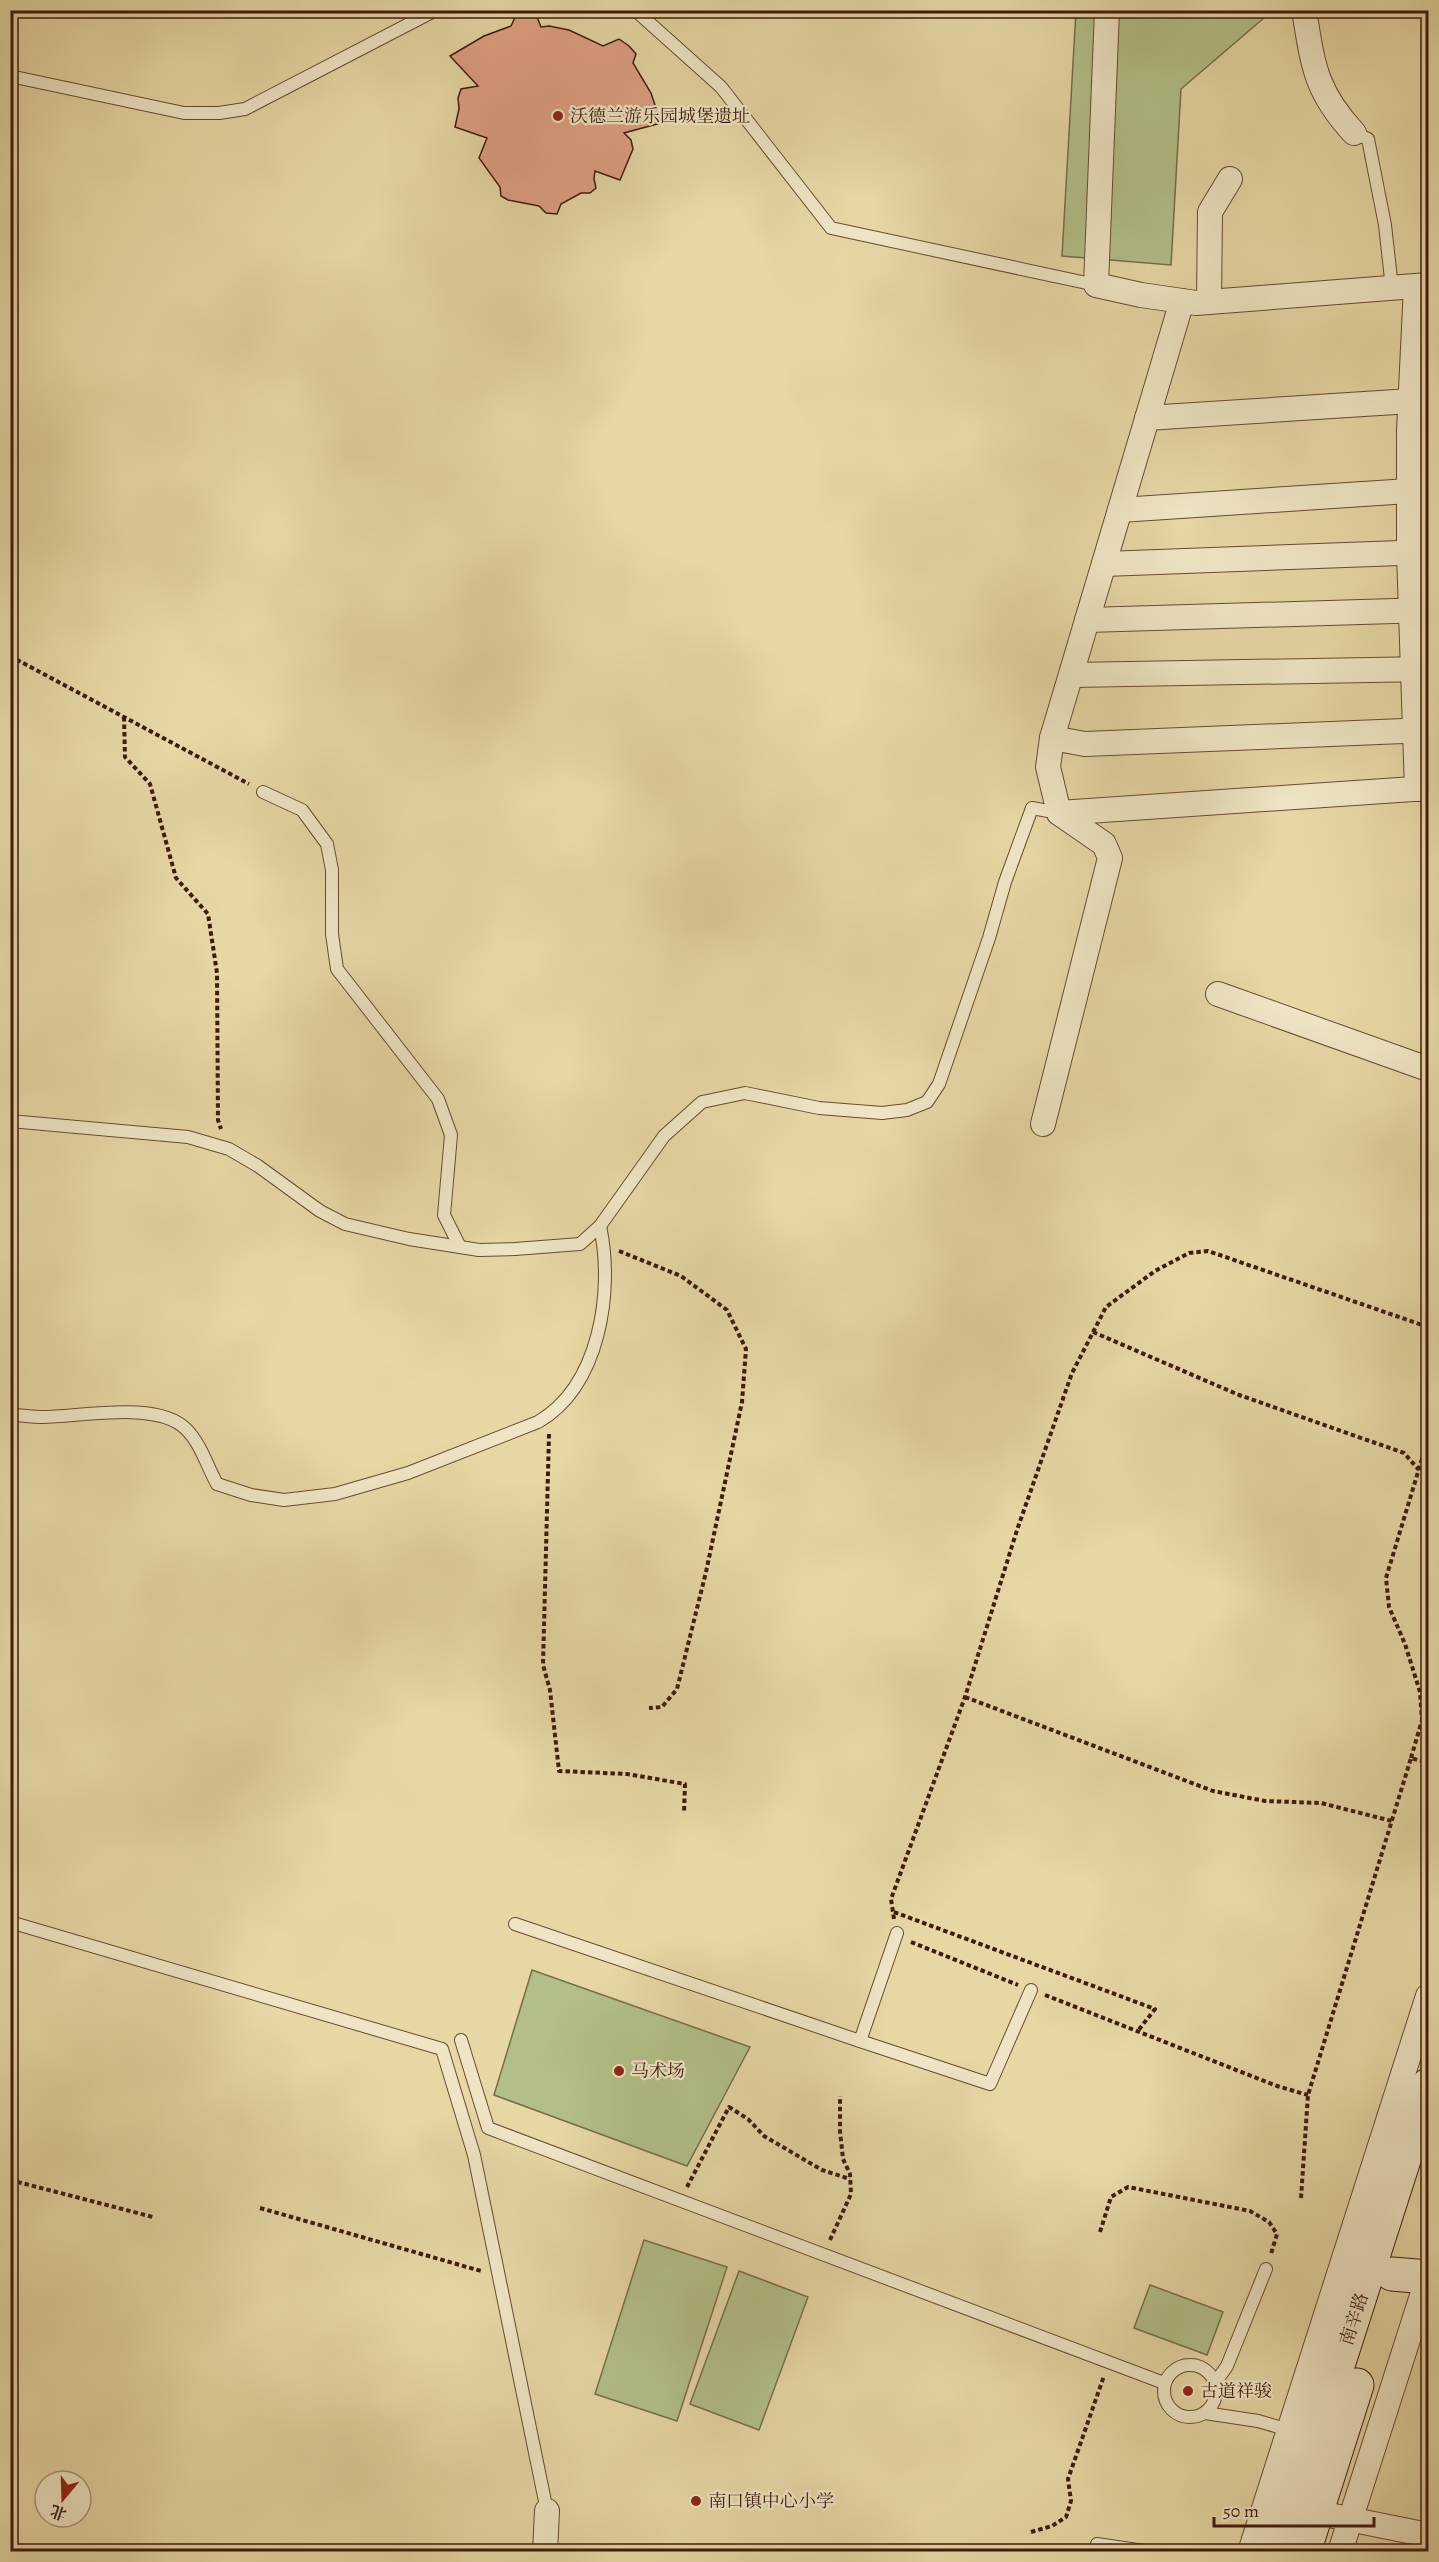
<svg xmlns="http://www.w3.org/2000/svg" width="1439" height="2562" font-family="Alegreya,'Noto Serif SC',serif">
<rect width="100%" height="100%" fill="#e6d7a5"/>
<filter id="stains"><feTurbulence type="fractalNoise" baseFrequency=".00333" numOctaves="4"/><feColorMatrix values="0 0 0 0 .2 0 0 0 0 .09 0 0 0 0 .02 0 0 0 .5 -.17"/></filter>
<radialGradient id="worn" r=".72"><stop offset=".6" stop-color="#630" stop-opacity="0"/><stop offset="1" stop-color="#630" stop-opacity=".3"/></radialGradient>
<g fill="#b3bf88" stroke="#786d4b" stroke-width="1.5">
<polygon points="1076,11 1272,11 1181,89 1171,265 1062,256"/>
<polygon points="532,1970 750,2047 687,2166 494,2095"/>
<polygon points="644,2240 727,2267 677,2421 595,2394"/>
<polygon points="739,2271 808,2297 759,2430 690,2404"/>
<polygon points="1150,2285 1223,2312 1207,2355 1134,2328"/>
</g>
<polygon fill="#de9f83" stroke="#3e1b0e" stroke-width="1.5" points="531,11 537,17 541,27 549,26 569,30 603,46 619,39 629,46 636,54 633,63 651,93 661,123 624,133 631,140 633,149 620,180 595,171 594,179 596,188 590,193 581,193 561,204 557,214 546,213 539,206 508,200 501,196 500,187 479,158 487,138 455,127 459,109 458,98 461,89 478,86 450,56 484,36 511,26 517,13"/>
<g fill="none" stroke-linecap="round" stroke-linejoin="round">
<g stroke="#684a34" stroke-width="14">
<g id="lane">
<polyline points="635,10 721,87 831,228 1096,285"/>
<polyline points="10,76 184,113 219,113 245,109 436,10"/>
<polyline points="1354,133 1368,139 1385,225 1392,288"/>
<polyline points="263,792 302,810 327,844 332,870 332,934 337,969 438,1099 451,1135 444,1215 460,1247"/>
<polyline points="10,1121 188,1137 229,1149 258,1166 320,1211 345,1224 409,1239 460,1247 479,1250 515,1249 580,1244 600,1226 664,1136 702,1102 745,1093 819,1108 882,1113 907,1110 927,1102 939,1084 989,938 1005,882 1032,808 1059,813"/>
<path d="M10,1415C21,1415 32,1417 43,1417C80,1417 157,1400 186,1429C201,1444 207,1466 217,1484L251,1495L284,1500L335,1494L408,1473L538,1422C600,1386 614,1291 600,1226"/>
<polyline points="10,1922 442,2049 474,2155 547,2511"/>
<polyline points="515,1924 860,2041 897,1933"/>
<polyline points="461,2040 488,2128 1164,2383"/>
<polyline points="860,2041 990,2084 1031,1990"/>
<circle cx="1190" cy="2391" r="26"/>
<polyline points="1215,2383 1227,2366 1266,2269"/>
<polyline points="1205,2413 1258,2421 1292,2431"/>
<polyline points="1096,2552 1097,2544 1151,2552"/>
</g>
</g>
<g stroke="#684a34" stroke-width="26">
<g id="street">
<polyline points="1107,10 1096,285 1141,295 1196,303 1428,285"/>
<path d="M1304,10C1313,65 1315,91 1354,133"/>
<polyline points="1416,286 1409,431 1409,553 1417,789"/>
<polyline points="1209,302 1210,212 1230,179"/>
<polyline points="1147,418 1411,401"/>
<polyline points="1120,510 1409,491"/>
<polyline points="1104,564 1428,552"/>
<polyline points="1087,620 1428,610"/>
<polyline points="1071,675 1428,669"/>
<polyline points="1052,738 1085,744 1428,730"/>
<polyline points="1059,813 1428,788"/>
<polyline points="1218,994 1428,1069"/>
<polyline points="1043,1124 1110,858 1104,844 1059,813 1048,767 1052,738 1182,301"/>
<polyline points="1334,2516 1428,2535"/>
<polyline points="545,2552 547,2511"/>
<polyline points="1250,2552 1428,1996"/>
<polyline points="1340,2552 1428,2277"/>
</g>
</g>
<g stroke="#3e1b0e" stroke-width="35">
<g id="secondary">
<polyline points="1392,2274 1428,2277"/>
<polyline points="1278,2552 1428,2085"/>
<polyline points="1304,2552 1357,2385"/>
</g>
</g>
<g stroke="#3e1b0e" stroke-width="4" stroke-dasharray="4.5 3" stroke-linecap="butt">
<polyline points="10,656 249,784"/>
<polyline points="124,717 125,757 150,784 176,878 208,914 217,973 218,1120 221,1129"/>
<polyline points="619,1251 681,1276 727,1310 746,1349 742,1402 706,1572 677,1689 662,1707 649,1708"/>
<polyline points="1093,1332 1239,1395 1404,1453 1419,1470"/>
<polyline points="549,1434 543,1665 550,1690 559,1771 627,1774 685,1784 684,1813"/>
<polyline points="965,1697 1213,1791 1265,1801 1321,1803 1392,1821"/>
<polyline points="1411,1758 1422,1720 1420,1692 1405,1644 1389,1607 1386,1578 1428,1439"/>
<polyline points="894,1912 1155,2009 1137,2032"/>
<polyline points="894,1919 891,1899 965,1697 1017,1530 1072,1373 1106,1307 1155,1271 1189,1253 1208,1251 1428,1327"/>
<polyline points="911,1942 1018,1985"/>
<polyline points="1045,1995 1277,2086 1308,2095"/>
<polyline points="10,2180 153,2217"/>
<polyline points="687,2187 729,2107 748,2119 764,2136 822,2170 850,2179"/>
<polyline points="1301,2198 1308,2095 1411,1758 1428,1763"/>
<polyline points="260,2208 481,2271"/>
<polyline points="1100,2232 1111,2197 1128,2187 1250,2211 1269,2222 1277,2234 1271,2254"/>
<polyline points="830,2240 851,2194 850,2174 843,2159 840,2131 840,2096"/>
<polyline points="1031,2532 1052,2526 1066,2517 1071,2501 1068,2479 1104,2376"/>
</g>
<use href="#lane" stroke="#efe5c4" stroke-width="12"/>
<use href="#street" stroke="#efe5c4" stroke-width="24"/>
<use href="#secondary" stroke="#efe5c4" stroke-width="33"/>
</g>
<g fill="#8f2418" stroke="#efe5c4" stroke-width="2">
<circle cx="558" cy="116" r="6"/>
<circle cx="619" cy="2071" r="6"/>
<circle cx="1188" cy="2391" r="6"/>
<circle cx="696" cy="2501" r="6"/>
</g>
<g text-anchor="middle" dominant-baseline="central" stroke-width="4.5" stroke-linejoin="round" paint-order="stroke">
<g font-size="18" fill="#3e1b0e" stroke="#efe5c4" text-anchor="start">
<text x="570" y="116">沃德兰游乐园城堡遗址</text>
<text x="631" y="2071">马术场</text>
<text x="1200" y="2391">古道祥骏</text>
<text x="708" y="2501">南口镇中心小学</text>
</g>
<g font-size="18" fill="#3e1b0e" stroke="#efe5c4">
<text transform="translate(1354 2319) rotate(-72)">南辛路</text>
</g>
</g>
<rect width="1439" height="2562" fill="none" stroke="#e6d7a5" stroke-width="36"/>
<rect x="12" y="12" width="1415" height="2538" fill="none" stroke="#3e1b0e" stroke-width="3"/>
<rect x="18" y="18" width="1403" height="2526" fill="none" stroke="#3e1b0e" stroke-width="1.5"/>
<g transform="translate(63 2499) rotate(199)"><circle r="28" fill="#efe5c4" stroke="#a8947b" stroke-width="1.5"/>
<path d="M0-4.5L10 22L0 15L-10 22Z" fill="#8f2418"/>
<text y="-9" font-size="16" font-weight="bold" text-anchor="middle" fill="#3e1b0e">北</text>
</g>
<path d="M1214 2517v9h160v-9" fill="none" stroke="#3e1b0e" stroke-width="3"/>
<text x="1223" y="2517" font-size="18" fill="#3e1b0e" stroke="#efe5c4" stroke-width="4.5" paint-order="stroke">50 m</text>
<rect width="100%" height="100%" filter="url(#stains)"/>
<rect width="100%" height="100%" fill="url(#worn)"/>
</svg>
